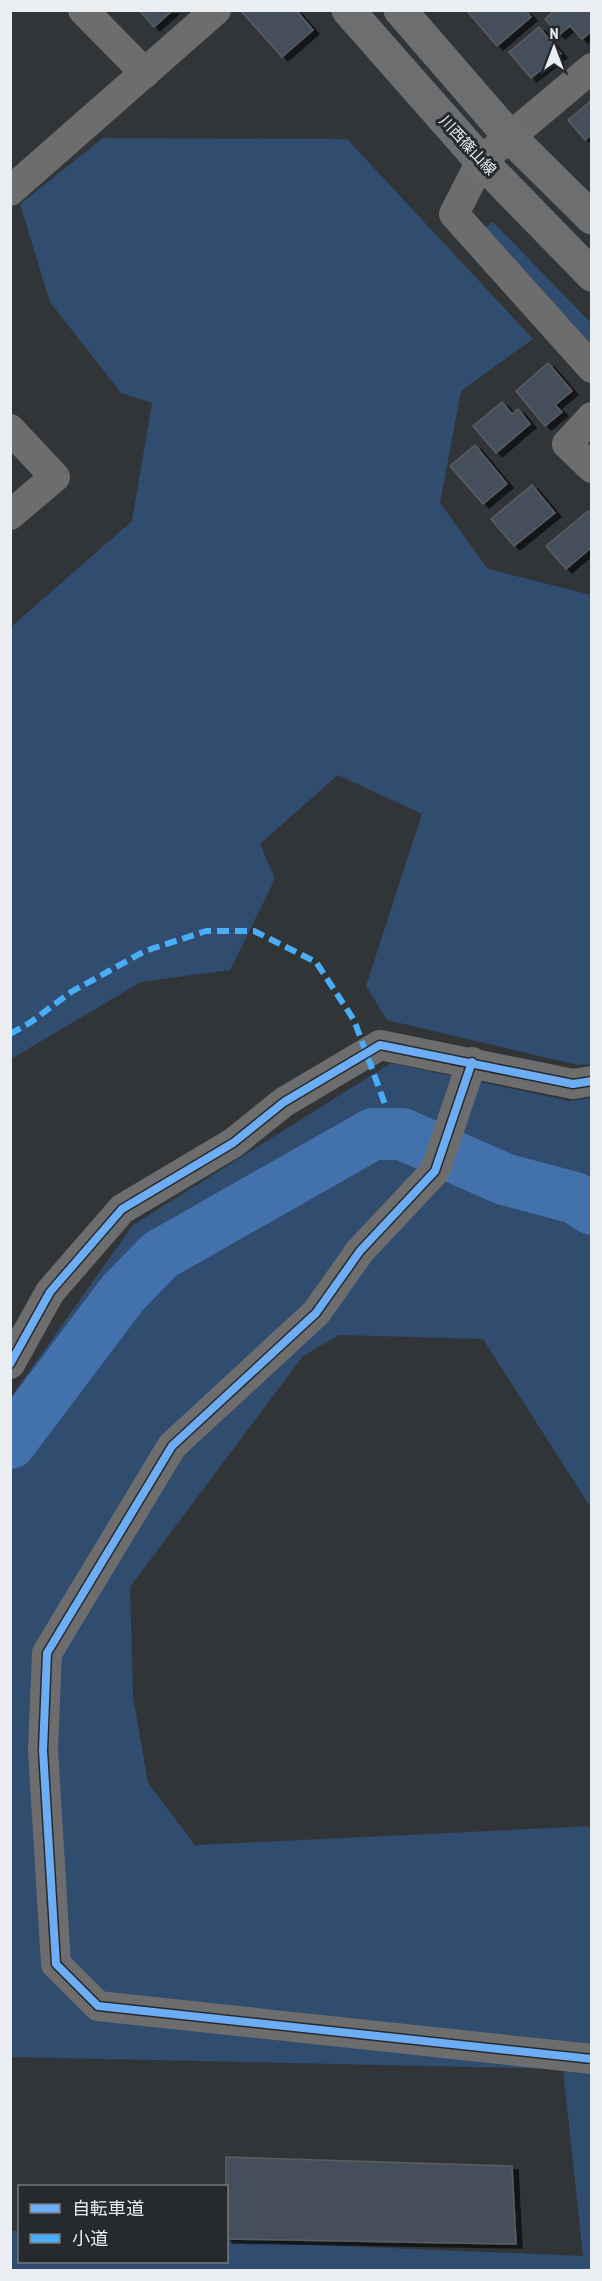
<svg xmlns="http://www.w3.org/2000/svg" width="602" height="2281" font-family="'PT Sans Narrow','Noto Sans JP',sans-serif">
<defs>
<filter id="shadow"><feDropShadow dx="6" dy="4" stdDeviation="0" flood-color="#0009"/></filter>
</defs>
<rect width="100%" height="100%" fill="#323538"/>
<g fill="#304c6f">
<polygon points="103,138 347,139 533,339 461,391 440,503 488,569 591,595 591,1064 578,1065 387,1020 366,986 422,814 338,775 260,844 275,879 230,970 141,982 11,1059 11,627 132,521 152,403 121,393 50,302 20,204"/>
<polygon points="493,222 591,323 591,348 484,228"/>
<polygon points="391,1063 570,1101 591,1098 591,1508 483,1339 339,1335 303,1356 130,1587 133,1696 148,1783 195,1845 591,1826 591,2270 11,2270 11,2231 19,2231 20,2262 226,2262 227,2241 583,2256 563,2069 11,2057 11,1397 133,1225"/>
</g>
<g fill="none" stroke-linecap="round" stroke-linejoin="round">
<polyline stroke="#4271ac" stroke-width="52" points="10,1443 123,1293 160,1255 373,1134 402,1134 504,1179 575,1198 592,1209"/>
</g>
<g fill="#444f5c" stroke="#5c5d60" stroke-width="1.5" filter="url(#shadow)">
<polygon points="139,10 173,10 154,27"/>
<polygon points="296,10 313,30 282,57 241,11"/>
<polygon points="525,10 531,17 497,46 467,11"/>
<polygon points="555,10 592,10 592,31 582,39 570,26 559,35 545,19"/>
<polygon points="539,27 561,54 531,78 509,52"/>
<polygon points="592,100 592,134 585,140 568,120"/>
<polygon points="548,363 572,391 555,405 562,412 545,426 516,391"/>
<polygon points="502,402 512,414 518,409 530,424 496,453 473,426"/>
<polygon points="475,445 507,484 483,504 450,466"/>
<polygon points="532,485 555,513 514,546 491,519"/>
<polygon points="588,511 592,516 592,547 566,569 546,546"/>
<polygon points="226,2157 512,2166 516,2244 226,2239"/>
</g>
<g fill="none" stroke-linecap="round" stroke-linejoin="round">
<g stroke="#6d6d6e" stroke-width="30">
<polyline points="83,10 145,73"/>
<polyline points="592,68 481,161 454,214 592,368"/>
<polyline points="10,191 216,10"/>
<polyline points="592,417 567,444 592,468"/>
<polyline points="10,429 55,477 10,515"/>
<polyline points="472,1062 435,1171 360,1251 316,1313 172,1446 47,1653 43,1750 56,1964 98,2006 592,2059"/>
<polyline points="10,1364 50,1292 122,1209 233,1143 284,1102 380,1045 573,1084 592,1081"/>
</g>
<g stroke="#6d6e70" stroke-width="33">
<polyline points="348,10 481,161 592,275"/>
<polyline points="400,10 509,136 592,218"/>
</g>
<polyline stroke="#49aef6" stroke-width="6" stroke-dasharray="12 6" stroke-linecap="butt" points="10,1034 31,1022 71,992 145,951 206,931 254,931 316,962 354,1020 386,1107"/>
<g stroke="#262a2f" stroke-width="11">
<g id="cycleway">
<polyline points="472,1062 435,1171 360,1251 316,1313 172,1446 47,1653 43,1750 56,1964 98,2006 592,2059"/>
<polyline points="10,1364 50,1292 122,1209 233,1143 284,1102 380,1045 573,1084 592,1081"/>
</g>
</g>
<use href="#cycleway" stroke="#6dadf4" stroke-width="8"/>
</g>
<g text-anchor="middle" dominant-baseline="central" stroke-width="6" stroke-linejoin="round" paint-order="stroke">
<g font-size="15" fill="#ebeef1" stroke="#262a2f">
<text transform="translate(468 145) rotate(47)">川西篠山線</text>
</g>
</g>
<rect width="602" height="2281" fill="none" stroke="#ebeef1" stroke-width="24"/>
<rect x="18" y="2185" width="210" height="78" fill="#262a2f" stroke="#75787d" stroke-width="1.5"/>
<rect x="30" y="2204" width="30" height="9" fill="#6dadf4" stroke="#75787d" stroke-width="1.5"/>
<text x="72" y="2215" font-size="18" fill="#ebeef1">自転車道</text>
<rect x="30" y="2234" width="30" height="9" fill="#49aef6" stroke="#75787d" stroke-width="1.5"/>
<text x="72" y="2245" font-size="18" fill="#ebeef1">小道</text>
<g transform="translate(554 48)" stroke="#262a2f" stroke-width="4.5" paint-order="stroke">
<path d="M0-4.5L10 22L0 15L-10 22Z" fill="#ebeef1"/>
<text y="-9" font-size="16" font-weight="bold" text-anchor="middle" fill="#ebeef1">N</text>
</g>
</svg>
